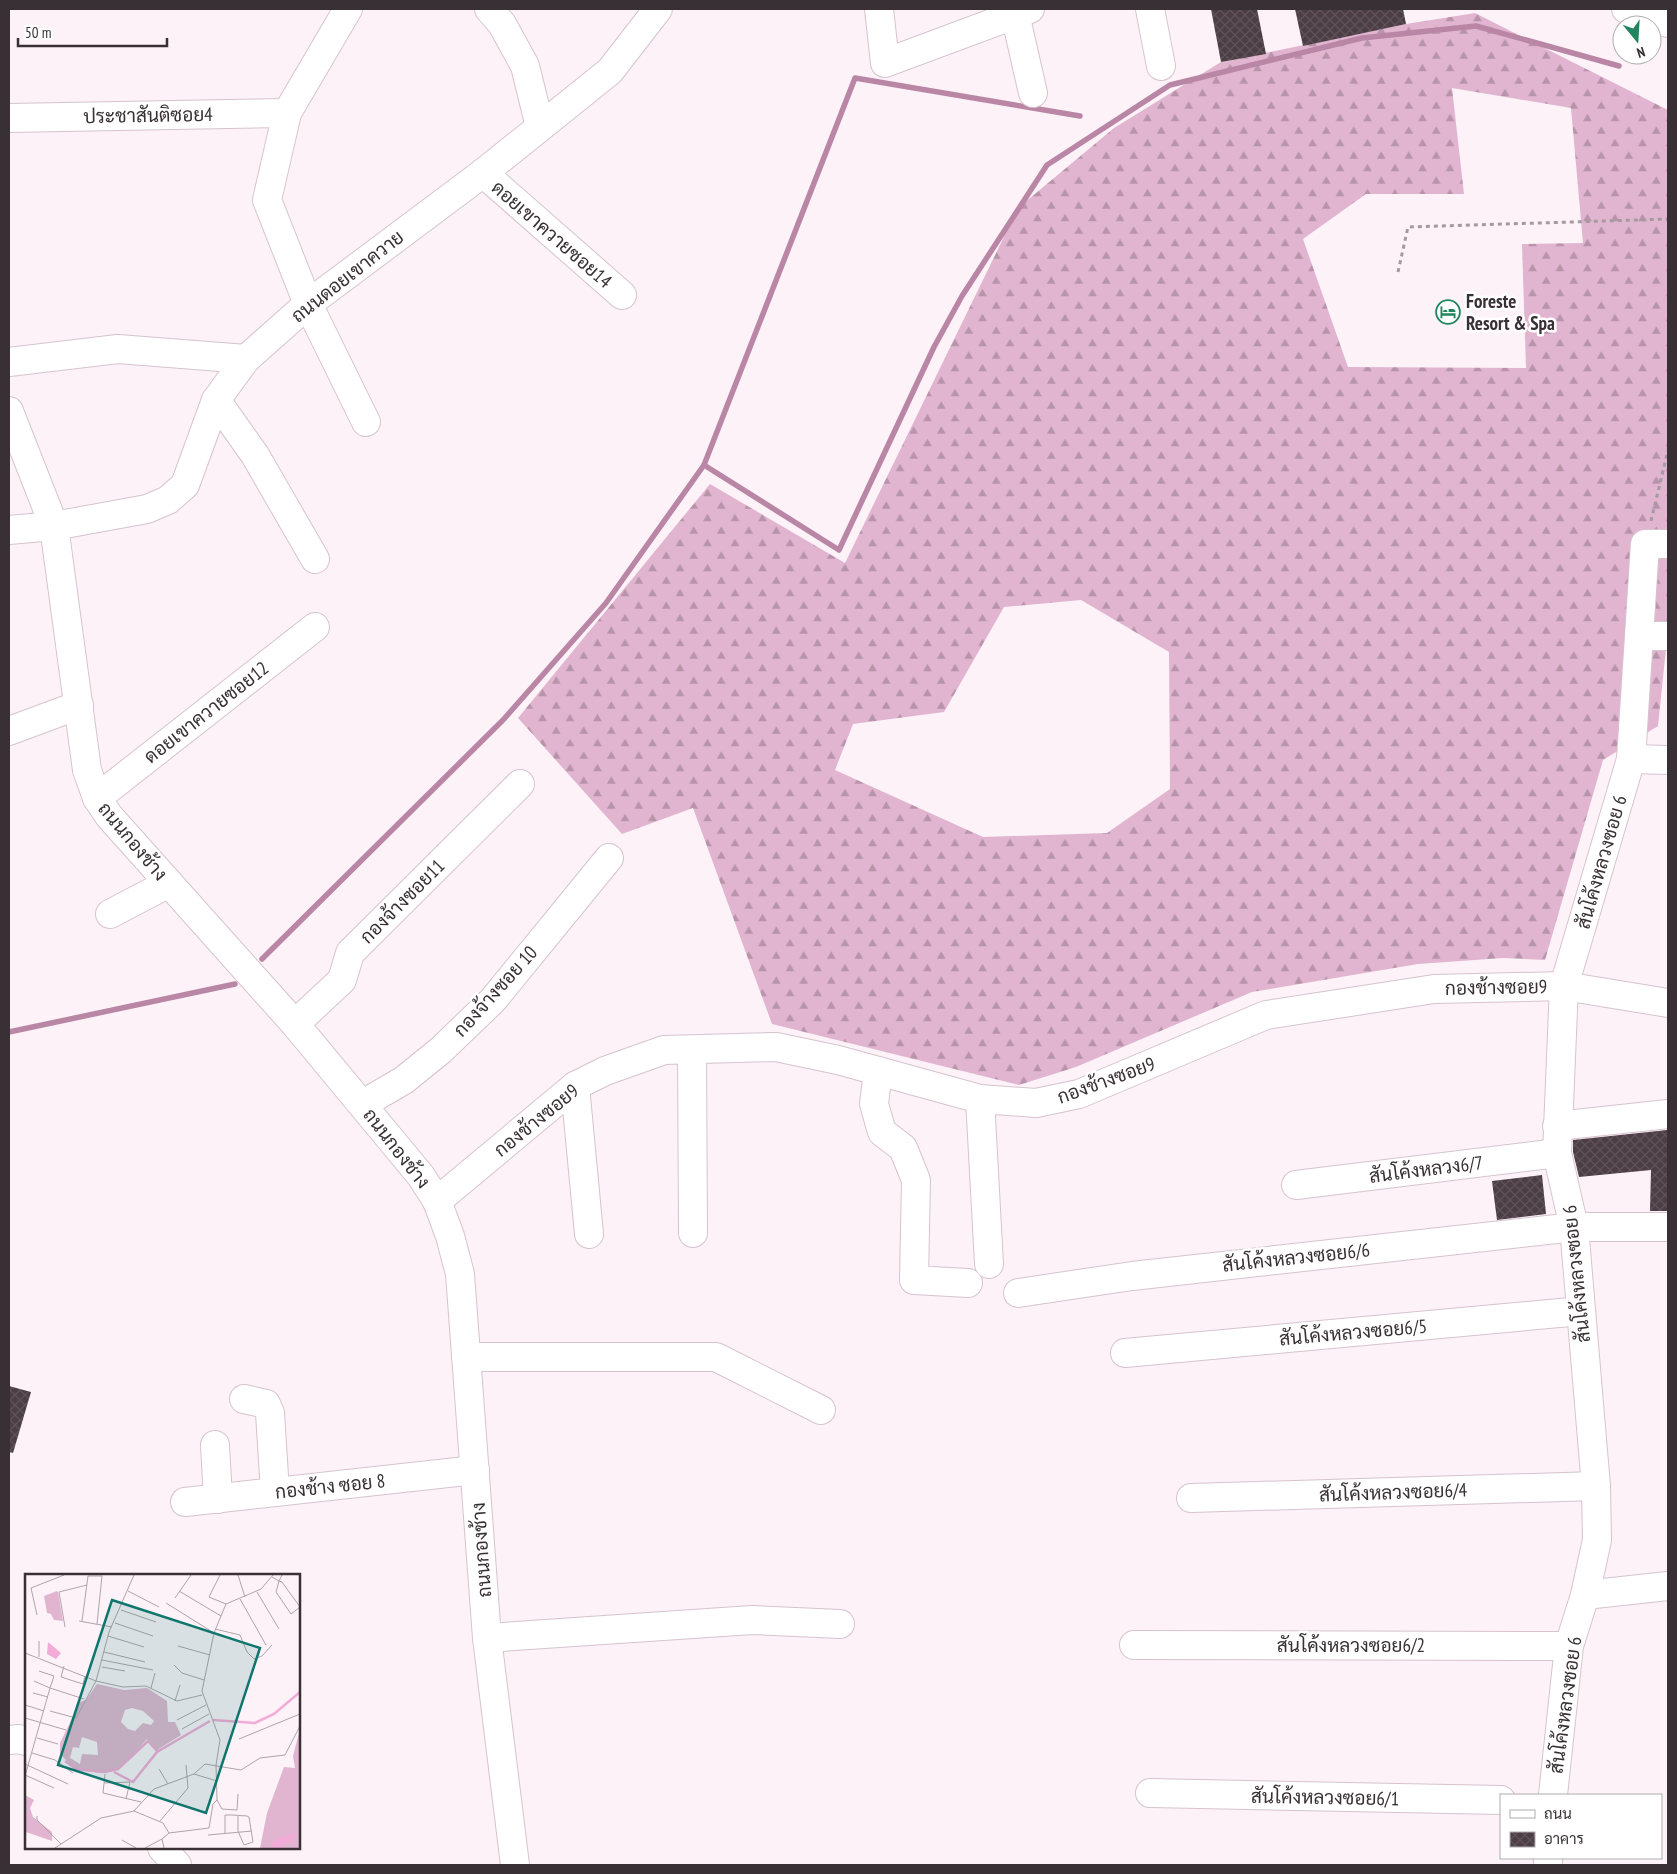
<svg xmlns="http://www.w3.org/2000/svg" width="1677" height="1874" font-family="'PT Sans Narrow',Sarabun,sans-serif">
<defs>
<pattern id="forest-firs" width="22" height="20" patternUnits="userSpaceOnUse" patternTransform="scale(1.25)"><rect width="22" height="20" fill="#e1b5cf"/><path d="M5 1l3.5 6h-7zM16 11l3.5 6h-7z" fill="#b794a9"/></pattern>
<pattern id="building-cross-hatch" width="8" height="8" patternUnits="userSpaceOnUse" patternTransform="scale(1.25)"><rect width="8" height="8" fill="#4d3e46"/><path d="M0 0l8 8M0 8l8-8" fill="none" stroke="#5f5259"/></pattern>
</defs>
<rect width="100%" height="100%" fill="#fdf2f8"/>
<path fill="url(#forest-firs)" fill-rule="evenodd" d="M1475,13L1668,110V629L1658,726L1603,760L1545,960L1503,958L1418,964L1252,992L1076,1067L1019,1085L772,1024L693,808L622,834L518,718L710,484L845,563L1018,208L1114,128L1221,62L1406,24ZM1452,88L1571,108L1583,243L1522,244L1526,368L1348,367L1303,239L1366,194H1464ZM1081,600L1169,652L1170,789L1107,833L983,837L835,770L853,724L944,712L1004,607Z"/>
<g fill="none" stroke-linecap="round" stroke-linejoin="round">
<g stroke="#ba86a5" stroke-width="5.5">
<polyline points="704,465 839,550 934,347 962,296 1047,165 1170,85 1362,38 1476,26 1619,66"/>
<polyline points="262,959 503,720 606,603 704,465 855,78 1080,116"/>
<polyline points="9,1032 235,984"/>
</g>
</g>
<g fill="url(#building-cross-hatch)">
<polygon points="1211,9 1257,9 1266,54 1221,62"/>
<polygon points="1295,9 1403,9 1406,24 1303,46"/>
<polygon points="1667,1130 1668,1149 1668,1211 1650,1211 1651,1170 1579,1177 1573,1152 1573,1140"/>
<polygon points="1542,1175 1546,1214 1497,1220 1492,1181"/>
<polygon points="9,1386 31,1392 13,1453 9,1452"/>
</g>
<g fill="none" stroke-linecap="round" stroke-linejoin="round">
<g stroke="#d6c3ce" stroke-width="30">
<g id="minor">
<polyline points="348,9 287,113 267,200 308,304 366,422"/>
<polyline points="489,9 502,24 525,66 540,127"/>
<polyline points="879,9 885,63 1030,9"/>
<polyline points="1150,9 1161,66"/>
<polyline points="1626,9 1668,23"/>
<polyline points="1015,14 1033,93"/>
<polyline points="9,118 287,113"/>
<polyline points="483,173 622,295"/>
<polyline points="9,362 118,349 246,359"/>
<polyline points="216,400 255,455 315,559"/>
<polyline points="9,411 54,526 87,770 97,798 109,816 295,1024 421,1176 437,1201 450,1236 460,1274 487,1638 515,1865"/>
<polyline points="9,530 54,526 147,509 168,500 185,485 216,400 246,359 308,304 483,173 610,71 658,9"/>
<polyline points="1639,636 1668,636"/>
<polyline points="9,731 79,705"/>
<polyline points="1631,759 1668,760"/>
<polyline points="97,798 315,627"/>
<polyline points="110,914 169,883"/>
<polyline points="295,1024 342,980 350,953 520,784"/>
<polyline points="692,1050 693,1233"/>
<polyline points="878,1071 874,1104 882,1132 903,1148 916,1180 914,1280 968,1283"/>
<polyline points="575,1086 589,1234"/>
<polyline points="980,1099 989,1264"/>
<polyline points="363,1104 404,1080 441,1050 493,1000 609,858"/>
<polyline points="1557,1126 1668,1114"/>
<polyline points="1296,1185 1557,1153"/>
<polyline points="437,1201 575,1086 605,1071 664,1050 776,1047 838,1060 980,1099 1036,1103 1079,1094 1266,1015 1434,989 1564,986 1668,1003"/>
<polyline points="1018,1293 1132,1276 1574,1227 1668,1227"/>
<polyline points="1125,1353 1581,1311"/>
<polyline points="466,1357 716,1357 821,1410"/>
<polyline points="244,1399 266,1404 270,1413 275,1492"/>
<polyline points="215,1445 218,1499"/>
<polyline points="1191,1498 1596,1486"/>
<polyline points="185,1502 475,1470"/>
<polyline points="1585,1595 1668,1586"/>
<polyline points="487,1638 752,1620 840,1624"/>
<polyline points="1134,1645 1569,1646"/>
<polyline points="9,1740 19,1739 26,1741"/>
<polyline points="1150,1793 1501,1800"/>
<polyline points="1553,1795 1569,1646 1585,1595 1597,1540 1596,1486 1574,1227 1557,1153 1564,986 1631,759 1645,544 1668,544"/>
<polyline points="162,1848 177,1865"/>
<polyline points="1548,1865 1548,1858"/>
</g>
</g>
<g stroke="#a49aa0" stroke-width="3" stroke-dasharray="4 4" stroke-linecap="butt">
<polyline points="1398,272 1408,227 1668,219"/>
<polyline points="1651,521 1668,450"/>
</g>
<use href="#minor" stroke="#fff" stroke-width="28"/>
</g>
<defs>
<g id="hotel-ring" transform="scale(1.25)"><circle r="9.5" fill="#fff" stroke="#22855f" stroke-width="1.5"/><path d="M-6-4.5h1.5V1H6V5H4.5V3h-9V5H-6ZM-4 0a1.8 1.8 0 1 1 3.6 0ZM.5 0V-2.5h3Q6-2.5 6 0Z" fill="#22855f"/></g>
</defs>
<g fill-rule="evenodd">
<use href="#hotel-ring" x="1448" y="312"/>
</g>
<g text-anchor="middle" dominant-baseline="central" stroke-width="5" stroke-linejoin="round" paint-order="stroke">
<g font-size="19" fill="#383034" stroke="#fff">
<text transform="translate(148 115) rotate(-1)">ประชาสันติซอย4</text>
<text transform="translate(552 234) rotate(41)">ดอยเขาควายซอย14</text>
<text transform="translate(347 276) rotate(-38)">ถนนดอยเขาควาย</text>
<text transform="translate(206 712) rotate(-38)">ดอยเขาควายซอย12</text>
<text transform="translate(133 841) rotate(50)">ถนนกองช้าง</text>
<text transform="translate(1601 862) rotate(-74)">สันโค้งหลวงซอย 6</text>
<text transform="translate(402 901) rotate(-45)">กองจ้างซอย11</text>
<text transform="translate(1496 987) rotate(-1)">กองช้างซอย9</text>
<text transform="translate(495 991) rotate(-48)">กองจ้างซอย 10</text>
<text transform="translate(1106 1080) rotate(-20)">กองช้างซอย9</text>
<text transform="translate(536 1120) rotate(-39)">กองช้างซอย9</text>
<text transform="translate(397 1148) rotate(52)">ถนนกองช้าง</text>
<text transform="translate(1426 1169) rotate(-7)">สันโค้งหลวง6/7</text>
<text transform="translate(1296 1257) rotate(-6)">สันโค้งหลวงซอย6/6</text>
<text transform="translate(1576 1274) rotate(-96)">สันโค้งหลวงซอย 6</text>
<text transform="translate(1353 1332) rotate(-5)">สันโค้งหลวงซอย6/5</text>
<text transform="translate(330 1486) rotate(-6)">กองช้าง ซอย 8</text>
<text transform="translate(1393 1492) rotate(-2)">สันโค้งหลวงซอย6/4</text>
<text transform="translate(481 1550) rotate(-94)">ถนนกองช้าง</text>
<text x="1351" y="1645">สันโค้งหลวงซอย6/2</text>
<text transform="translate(1565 1705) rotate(-82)">สันโค้งหลวงซอย 6</text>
<text transform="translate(1325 1797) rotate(1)">สันโค้งหลวงซอย6/1</text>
</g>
<g font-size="19" font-weight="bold" fill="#383034" stroke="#fff" text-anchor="start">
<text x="1466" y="301">Foreste<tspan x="1466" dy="22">Resort &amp; Spa</tspan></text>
</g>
</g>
<g transform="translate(25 1574)">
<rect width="275" height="275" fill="#fdf2f8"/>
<path d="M275,155V274H235L242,239L259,193L270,194L268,182Z" fill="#e1b5cf"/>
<path d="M32,17L33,18L38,47L29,46L26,40L22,39L19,22ZM72,110L99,116L122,114L142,127L143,148H150L156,161L132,176L122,165L97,192L86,196L75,199L51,196L35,180V169L55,128L61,126ZM107,134L118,137L129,147L126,151L118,149L110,157L103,155L96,148L100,136ZM57,163L72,168L73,181L57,180L55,190L45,184L48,173L54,174ZM0,221L9,226L5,234L8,243L27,258V267L1,258L0,260Z" fill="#e1b5cf" fill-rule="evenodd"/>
<path d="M23,68L36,79L31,85L22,80ZM275,257L270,259L266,269H259L256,274L246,273L250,265Z" fill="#f2abd6"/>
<path fill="none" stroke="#f2abd6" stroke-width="2.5" d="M188,146L230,149L249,140L275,118M40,187L51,195L80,198L93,195L123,167L132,177M89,198L108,208L132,178L185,147"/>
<path fill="none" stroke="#aea4aa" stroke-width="1" d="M195,1L184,23L201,30M213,1L220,23M247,3L254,7L257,8L275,33L266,40L251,18L254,7L257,1M103,17L134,33M154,17L196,42M232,18L254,55M150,24L166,1M215,25L241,71M141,29L189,59M96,36L131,48M12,41L6,14L39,1M54,47L87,53M57,47L63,2H77L72,50M90,49L128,62M40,53L34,18L62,11M190,55L215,61L222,78L229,85L237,82L247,71M83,62L119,73M153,72L185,81M79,78L120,88M0,79L71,107L98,113L121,112L152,127L177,121M14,83V67M77,86L128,96M149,91L157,99L179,106M39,92L36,103L58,110L60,102M77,93L100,97M9,107L25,114L29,102L14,97M126,114L130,99M8,119L23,123M150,127L155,111M0,131L19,137M25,137L51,144L71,107L84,58L109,1M0,144L41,156M152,146L181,131M157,155L184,140M12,164L33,170M214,165L275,140M7,179L30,186L48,199M0,190L43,210M134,195L143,210M80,200L78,219L116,228M169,200L192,207M0,201L29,214M0,202L25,114L59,125M79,209L105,208L101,225M192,226L197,235L212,236L213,220M109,237L138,249L144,259M12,242V246L36,270M135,247L163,214L161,191M144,259L184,254L188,230L192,226L191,191L195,166L177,117L189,59L201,30L236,15L248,1M200,259V241H207L222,242L224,243L228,268L219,271L213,257V242M183,261L227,257M97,266L111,274M30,274L76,244L109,237L129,215L169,200L180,190L216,196L235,184L260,181L275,152M120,274L137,265M139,274L137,265L144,259"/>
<path fill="#0f766e" fill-opacity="0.15" stroke="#0f766e" stroke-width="2.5" d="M87,26L235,74L181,239L33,191Z"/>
<rect width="275" height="275" fill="none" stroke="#383034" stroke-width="2.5"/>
</g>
<rect width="1677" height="1874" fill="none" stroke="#383034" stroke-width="20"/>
<rect x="1500" y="1794" width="162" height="65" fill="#ffffff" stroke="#afacae"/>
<rect x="1510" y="1810" width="25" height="8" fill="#ffffff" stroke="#afacae"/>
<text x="1544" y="1819" font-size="15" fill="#383034">ถนน</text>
<rect x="1510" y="1832" width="25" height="15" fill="url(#building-cross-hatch)" stroke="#afacae"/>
<text x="1544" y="1844" font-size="15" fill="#383034">อาคาร</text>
<g transform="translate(1637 40) rotate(162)"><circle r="24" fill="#ffffff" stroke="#afacae"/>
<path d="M0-4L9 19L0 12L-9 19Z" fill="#22855f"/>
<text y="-8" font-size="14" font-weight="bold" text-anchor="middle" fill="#383034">N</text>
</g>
<path d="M18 38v8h149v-8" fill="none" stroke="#383034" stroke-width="2.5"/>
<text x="25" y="38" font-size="15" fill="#383034" stroke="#ffffff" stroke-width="4" paint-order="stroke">50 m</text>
</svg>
